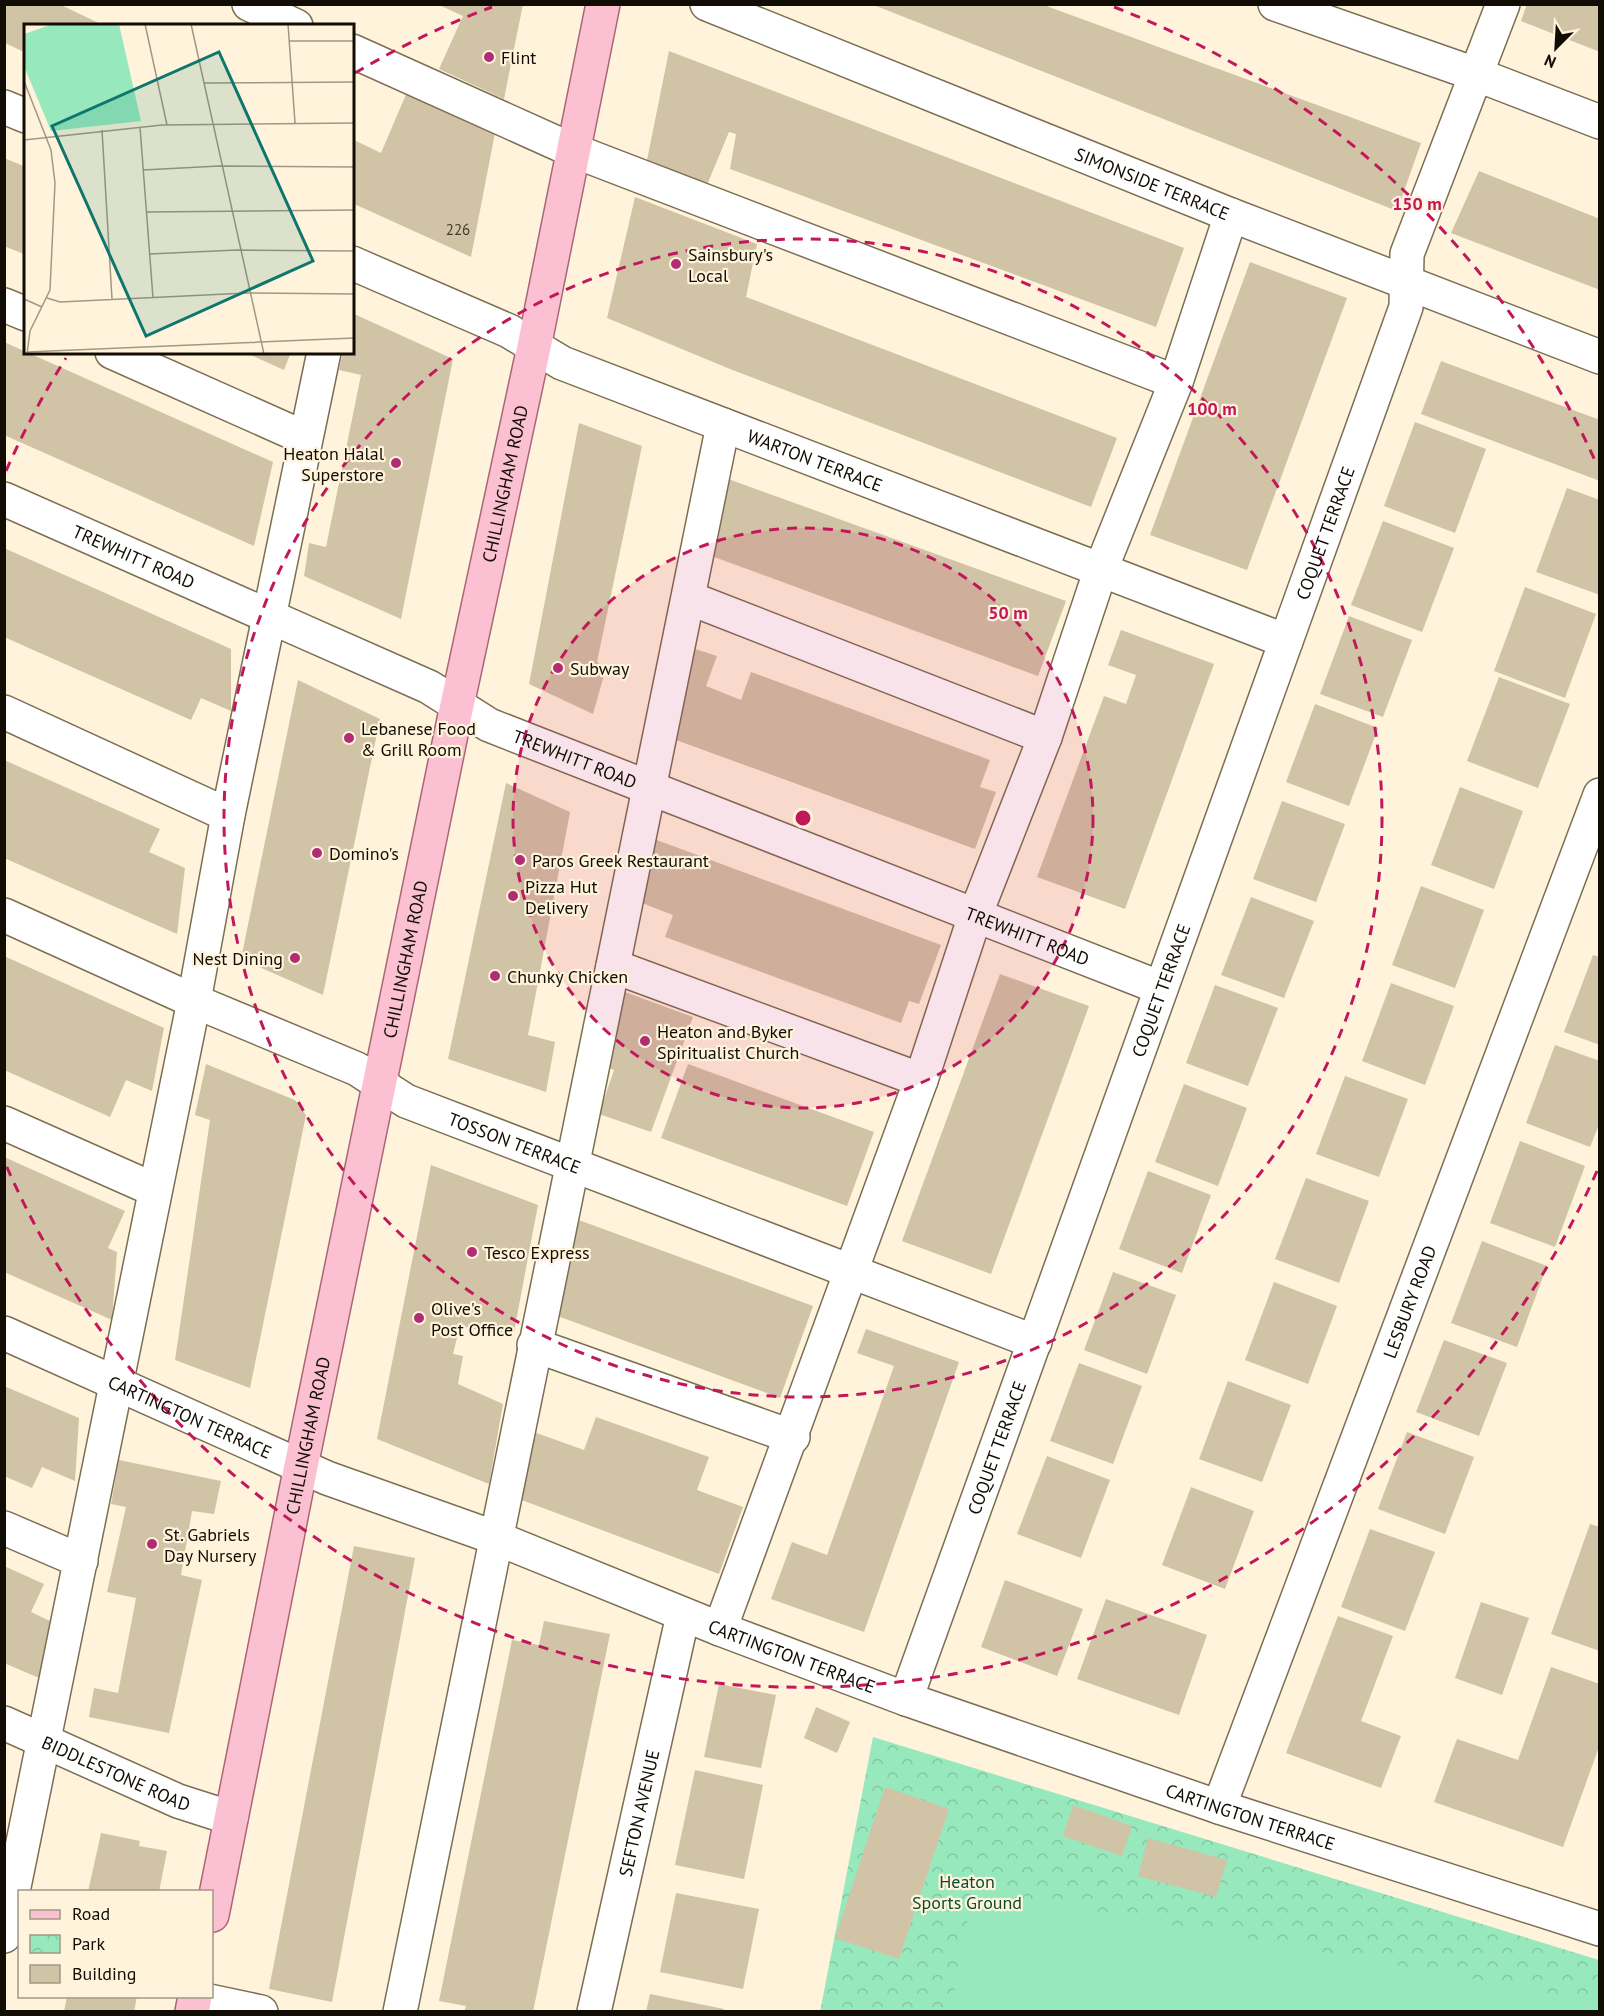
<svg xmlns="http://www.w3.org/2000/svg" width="1604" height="2016" font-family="'PT Sans',sans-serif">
<defs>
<pattern id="park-crowns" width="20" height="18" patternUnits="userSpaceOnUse" patternTransform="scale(1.5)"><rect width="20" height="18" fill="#97e9bd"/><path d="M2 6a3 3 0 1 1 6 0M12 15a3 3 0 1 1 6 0" fill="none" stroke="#81c7a1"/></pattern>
</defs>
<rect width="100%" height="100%" fill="#fff4db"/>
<polygon fill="url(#park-crowns)" points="873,1737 1599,1960 1599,2011 820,2012"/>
<polygon fill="#97e9bd" points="973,1889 1599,2002 1599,2011 951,2011"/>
<g fill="#d1c3a5">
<polygon points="5,4 59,4 105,26 26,26 26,53 5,43"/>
<polygon points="437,4 523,4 504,99 439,69 463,16"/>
<polygon points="871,4 1041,4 1421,143 1397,211"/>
<polygon points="1527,4 1600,4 1600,52 1521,21"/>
<polygon points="669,51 1184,248 1156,327 730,169 736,134 729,132 707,185 647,160"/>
<polygon points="407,92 495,133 471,257 352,203 352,139 381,153"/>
<polygon points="4,158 26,167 26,255 4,246"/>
<polygon points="1479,171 1600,219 1600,290 1451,233"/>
<polygon points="635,197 757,244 746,297 1117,438 1091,507 730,369 607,318"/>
<polygon points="1250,262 1347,298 1247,570 1150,535"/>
<polygon points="352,313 453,359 401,619 304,576 309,543 326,547 361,375 339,370 343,352 352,352"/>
<polygon points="4,342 273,462 254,546 4,435"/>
<polygon points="244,352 291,352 284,370"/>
<polygon points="1441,361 1600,420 1600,481 1421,414"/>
<polygon points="1415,422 1486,449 1455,533 1384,506"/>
<polygon points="579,423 642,446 597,662 606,668 593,714 529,684"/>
<polygon points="720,476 1066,601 1038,676 706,554"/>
<polygon points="1567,488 1600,500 1600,595 1536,572"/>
<polygon points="1383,521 1454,548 1422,632 1351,605"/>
<polygon points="4,548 231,649 231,711 201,698 191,720 4,637"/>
<polygon points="1525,587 1596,614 1565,698 1494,671"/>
<polygon points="1349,616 1412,640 1383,717 1320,694"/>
<polygon points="1121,630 1214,664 1125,909 1037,877 1104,696 1126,704 1136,675 1108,665"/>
<polygon points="692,648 717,656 706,686 741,700 751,672 990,760 980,787 996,792 975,849 676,740"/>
<polygon points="1499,677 1570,704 1538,788 1467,761"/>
<polygon points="298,680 380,719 323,995 241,959"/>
<polygon points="1315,704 1378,728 1349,806 1286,782"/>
<polygon points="4,760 160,829 149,852 185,868 177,934 4,858"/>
<polygon points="506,783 570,812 528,1035 555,1042 546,1092 448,1059"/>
<polygon points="1460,787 1523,811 1494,889 1431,865"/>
<polygon points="1282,801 1345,824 1316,902 1253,879"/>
<polygon points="654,839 941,945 919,1004 909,1001 901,1023 665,937 673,915 642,903"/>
<polygon points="1421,886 1484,910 1455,988 1392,965"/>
<polygon points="1251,897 1314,921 1284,998 1221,975"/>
<polygon points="1593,955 1600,957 1600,1045 1564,1032"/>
<polygon points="4,956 164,1028 152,1091 126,1080 110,1117 4,1070"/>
<polygon points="1000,974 1089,1006 991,1274 902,1241"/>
<polygon points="1391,983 1454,1006 1425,1085 1362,1061"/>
<polygon points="1215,985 1278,1008 1248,1086 1186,1063"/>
<polygon points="617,989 693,1017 651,1132 599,1114 614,1070 601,1065"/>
<polygon points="1555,1045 1600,1061 1600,1122 1590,1147 1526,1123"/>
<polygon points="206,1064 295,1100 306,1115 250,1388 175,1360 210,1120 195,1115"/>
<polygon points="688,1064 874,1132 847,1206 661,1138"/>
<polygon points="1345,1076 1408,1099 1379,1177 1316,1154"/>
<polygon points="1184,1084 1247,1108 1218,1186 1155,1162"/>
<polygon points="1520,1141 1585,1166 1555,1247 1490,1223"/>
<polygon points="4,1157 125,1211 108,1248 117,1252 112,1320 4,1272"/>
<polygon points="431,1165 538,1205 513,1337 460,1326 453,1354 463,1356 458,1384 503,1404 489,1484 377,1439"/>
<polygon points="1148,1171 1211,1195 1182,1273 1119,1249"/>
<polygon points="1306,1178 1369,1201 1339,1283 1275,1259"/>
<polygon points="576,1219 813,1306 780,1398 552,1314 568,1269 559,1265"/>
<polygon points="1482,1241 1547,1266 1517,1347 1451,1323"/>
<polygon points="1113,1272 1176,1295 1147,1374 1084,1350"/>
<polygon points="1274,1282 1337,1306 1308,1384 1245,1360"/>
<polygon points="866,1329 959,1362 864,1632 771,1599 792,1542 827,1555 894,1366 857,1353"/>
<polygon points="1444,1340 1507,1363 1479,1436 1416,1412"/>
<polygon points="1079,1363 1142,1386 1113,1464 1050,1441"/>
<polygon points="1228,1381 1291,1405 1262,1482 1199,1459"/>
<polygon points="4,1386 79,1418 75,1481 42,1467 32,1488 4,1476"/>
<polygon points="596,1417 709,1457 697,1490 743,1507 719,1574 519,1499 531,1431 584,1450"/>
<polygon points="1407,1432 1474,1457 1445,1534 1378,1509"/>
<polygon points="1047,1456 1110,1480 1081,1558 1017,1534"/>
<polygon points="119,1460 221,1481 214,1514 192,1511 181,1575 202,1580 169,1733 89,1717 94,1688 118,1693 136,1598 107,1592 126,1507 111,1504"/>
<polygon points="1191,1487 1254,1511 1225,1589 1162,1565"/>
<polygon points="1590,1524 1600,1527 1600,1651 1551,1634"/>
<polygon points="1370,1529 1435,1552 1405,1631 1341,1607"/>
<polygon points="354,1546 415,1558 332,2002 269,1989"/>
<polygon points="4,1566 44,1584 31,1612 50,1621 39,1678 4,1663"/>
<polygon points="1005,1580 1083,1609 1057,1676 981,1647"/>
<polygon points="1106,1599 1207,1635 1179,1715 1077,1679"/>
<polygon points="1481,1602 1529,1618 1502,1695 1455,1678"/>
<polygon points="1338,1616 1393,1636 1361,1721 1401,1736 1381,1788 1286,1753"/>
<polygon points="544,1621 610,1634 533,2012 464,2012 466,2006 439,2001 512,1640 539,1645"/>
<polygon points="1551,1667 1600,1684 1600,1744 1563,1847 1434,1802 1457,1739 1518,1760"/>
<polygon points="719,1684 776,1695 761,1768 704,1757"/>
<polygon points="816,1707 850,1722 837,1753 804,1738"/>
<polygon points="695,1770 763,1785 744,1879 675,1865"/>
<polygon points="885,1787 949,1809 899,1959 835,1938"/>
<polygon points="1073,1805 1132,1826 1122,1856 1063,1836"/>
<polygon points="101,1833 140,1841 139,1846 167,1851 159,1892 88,1892"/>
<polygon points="1148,1838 1227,1860 1216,1897 1138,1876"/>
<polygon points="676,1893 759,1909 743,1989 660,1972"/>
<polygon points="650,1994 724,2009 723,2012 646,2012"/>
<polygon points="67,1996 137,1996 134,2012 64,2012"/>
</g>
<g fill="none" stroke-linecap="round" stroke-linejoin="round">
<g stroke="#7b6e53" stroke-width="36">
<g id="minor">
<polyline points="249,4 296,26"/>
<path id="s1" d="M707,4L1231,215L1600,357"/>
<polyline points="1275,4 1478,75 1600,122"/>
<polyline points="352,51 572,150 1176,382"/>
<polyline points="4,107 26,116"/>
<path id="s2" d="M352,263L509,331L562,363L1286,641"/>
<polyline points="4,305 26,314"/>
<polyline points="112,352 305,438"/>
<path id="s3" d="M4,499L429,687L489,725L1161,988"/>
<polyline points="689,598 1045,737"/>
<polyline points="4,712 228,815"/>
<path id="s4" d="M4,915L194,1001L357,1069L406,1101L1035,1342"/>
<polyline points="613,966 921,1080"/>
<polyline points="4,1123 155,1190"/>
<path id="s5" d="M4,1333L327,1478L496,1538L720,1629L906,1699L1219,1807L1600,1929"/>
<polyline points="534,1345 793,1437"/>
<polyline points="4,1528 81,1561"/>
<polyline points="720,1629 921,1080 976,913 1045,737 1101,569 1176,382 1231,215"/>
<path id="s6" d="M906,1699L1406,307L1407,254L1503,4"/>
<path id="s7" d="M4,1723L178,1801L231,1818"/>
<path id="s8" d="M1219,1807L1600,795"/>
<polyline points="4,1936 194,1001 228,815 324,352"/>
<polyline points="195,1998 261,2012"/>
<polyline points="400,2012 723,425"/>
<path id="s9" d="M594,2012L683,1615"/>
</g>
</g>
<g stroke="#a86777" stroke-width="36">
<g id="major">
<path id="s10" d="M212,1915L301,1466L457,705L534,347L603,4"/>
<polyline points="192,2012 195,1996"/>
</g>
</g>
<use href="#minor" stroke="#fff" stroke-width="33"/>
<use href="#major" stroke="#fbc1d3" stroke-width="33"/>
</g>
<circle cx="803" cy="818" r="290" fill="#c2185b" fill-opacity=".12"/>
<g fill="none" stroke="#c2185b" stroke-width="3" stroke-dasharray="10 8">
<circle cx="803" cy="818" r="290"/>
<circle cx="803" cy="818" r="579"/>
<path d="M1597 1171A869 869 0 0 1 6 1165M6 471A869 869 0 0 1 66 358M355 73A869 869 0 0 1 492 7M1114 7A869 869 0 0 1 1597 465"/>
</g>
<g fill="#b02c75" stroke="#fff4db" stroke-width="2">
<circle cx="489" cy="57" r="6"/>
<circle cx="676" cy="264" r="6"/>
<circle cx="396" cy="463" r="6"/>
<circle cx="558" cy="668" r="6"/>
<circle cx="349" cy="738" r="6"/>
<circle cx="317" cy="853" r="6"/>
<circle cx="520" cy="860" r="6"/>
<circle cx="513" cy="896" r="6"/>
<circle cx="295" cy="958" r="6"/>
<circle cx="495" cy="976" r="6"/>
<circle cx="645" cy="1041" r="6"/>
<circle cx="472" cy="1252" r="6"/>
<circle cx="419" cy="1318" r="6"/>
<circle cx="152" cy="1544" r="6"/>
</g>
<g text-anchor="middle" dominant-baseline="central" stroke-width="4.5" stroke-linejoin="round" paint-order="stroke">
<g font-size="15" fill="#423a2c">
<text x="458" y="229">226</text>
</g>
<g font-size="18" fill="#120d04" stroke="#fff4db" text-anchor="start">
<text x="501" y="57">Flint</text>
<text x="688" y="254">Sainsbury's<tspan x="688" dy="21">Local</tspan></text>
<text x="384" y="453" text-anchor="end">Heaton Halal<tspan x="384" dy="21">Superstore</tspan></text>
<text x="570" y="668">Subway</text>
<text x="361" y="728">Lebanese Food<tspan x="361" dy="21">&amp; Grill Room</tspan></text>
<text x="329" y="853">Domino's</text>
<text x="532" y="860">Paros Greek Restaurant</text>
<text x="525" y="886">Pizza Hut<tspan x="525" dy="21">Delivery</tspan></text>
<text x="283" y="958" text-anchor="end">Nest Dining</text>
<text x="507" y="976">Chunky Chicken</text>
<text x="657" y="1031">Heaton and Byker<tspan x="657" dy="21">Spiritualist Church</tspan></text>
<text x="484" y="1252">Tesco Express</text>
<text x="431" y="1308">Olive's<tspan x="431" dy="21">Post Office</tspan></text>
<text x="164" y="1534">St. Gabriels<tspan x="164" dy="21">Day Nursery</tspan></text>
</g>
<g font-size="18" fill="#120d04" stroke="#fff4db">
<text stroke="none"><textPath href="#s1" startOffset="480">SIMONSIDE TERRACE</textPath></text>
<text stroke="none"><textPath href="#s2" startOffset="504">WARTON TERRACE</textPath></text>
<text stroke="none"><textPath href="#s10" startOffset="1461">CHILLINGHAM ROAD</textPath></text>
<text stroke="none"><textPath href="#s6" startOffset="1239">COQUET TERRACE</textPath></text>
<text stroke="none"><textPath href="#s3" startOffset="142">TREWHITT ROAD</textPath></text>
<text stroke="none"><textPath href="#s3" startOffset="628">TREWHITT ROAD</textPath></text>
<text stroke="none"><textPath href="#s3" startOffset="1114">TREWHITT ROAD</textPath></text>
<text stroke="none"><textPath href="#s10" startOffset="975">CHILLINGHAM ROAD</textPath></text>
<text stroke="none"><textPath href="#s6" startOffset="753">COQUET TERRACE</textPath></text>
<text stroke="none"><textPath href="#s4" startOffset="560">TOSSON TERRACE</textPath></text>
<text stroke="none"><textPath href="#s8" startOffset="540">LESBURY ROAD</textPath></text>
<text stroke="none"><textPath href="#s5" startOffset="204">CARTINGTON TERRACE</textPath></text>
<text stroke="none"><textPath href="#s10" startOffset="489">CHILLINGHAM ROAD</textPath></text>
<text stroke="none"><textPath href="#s6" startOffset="267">COQUET TERRACE</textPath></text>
<text stroke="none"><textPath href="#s5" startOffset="852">CARTINGTON TERRACE</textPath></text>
<text stroke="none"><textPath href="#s7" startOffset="123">BIDDLESTONE ROAD</textPath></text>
<text stroke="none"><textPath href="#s9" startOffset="204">SEFTON AVENUE</textPath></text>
<text stroke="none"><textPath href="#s5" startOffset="1338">CARTINGTON TERRACE</textPath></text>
</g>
<g font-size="18" fill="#094d31" stroke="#fff4db">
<text x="967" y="1881">Heaton<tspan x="967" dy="21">Sports Ground</tspan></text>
</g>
</g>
<g transform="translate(24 24)">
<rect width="330" height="330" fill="#fff4db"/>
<path d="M29,0H95L117,97L27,107L0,42V10Z" fill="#97e9bd"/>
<path d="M90,46L100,86L29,103L19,63Z" fill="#97e9bd"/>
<path fill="none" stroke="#a09885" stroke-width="1.5" d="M121,0L143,101M167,0L240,330M264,0L271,99M265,17H330M0,57L27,126L31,159L26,266L6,307L3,330M180,59L330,58M116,103L129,274M78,106L88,275M0,116L138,101L330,99M119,146L195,142L330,143M122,188L330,186M125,230L213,226L330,227M23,274L36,278L223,269L330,270M0,275L18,283M3,328L330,314"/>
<path fill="#0f766e" fill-opacity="0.15" stroke="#0f766e" stroke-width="3" d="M195,28L289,237L122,312L28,102Z"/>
<rect width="330" height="330" fill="none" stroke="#120d04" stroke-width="3"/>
</g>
<circle cx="803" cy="818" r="9" fill="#c2185b" stroke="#fff4db" stroke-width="3"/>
<g font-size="18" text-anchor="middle" font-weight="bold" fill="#c2185b" stroke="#fff4db" stroke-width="4.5" stroke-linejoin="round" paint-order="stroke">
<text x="1417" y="210">150 m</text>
<text x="1212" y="415">100 m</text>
<text x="1008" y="619">50 m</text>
</g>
<rect width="1604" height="2016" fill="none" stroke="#120d04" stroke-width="12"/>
<rect x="18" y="1890" width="195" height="108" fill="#fff4db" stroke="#a09885" stroke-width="1.5"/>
<rect x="30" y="1910" width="30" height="9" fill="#fbc1d3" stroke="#a09885" stroke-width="1.5"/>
<text x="72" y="1920" font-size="18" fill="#120d04">Road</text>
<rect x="30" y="1935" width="30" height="18" fill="url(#park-crowns)" stroke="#a09885" stroke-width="1.5"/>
<text x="72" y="1950" font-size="18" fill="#120d04">Park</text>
<rect x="30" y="1965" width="30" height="18" fill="#d1c3a5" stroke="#a09885" stroke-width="1.5"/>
<text x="72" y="1980" font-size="18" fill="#120d04">Building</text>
<g transform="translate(1556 48) rotate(204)" stroke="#fff4db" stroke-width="4.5" paint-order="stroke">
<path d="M0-4.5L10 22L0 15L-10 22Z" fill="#120d04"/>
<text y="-9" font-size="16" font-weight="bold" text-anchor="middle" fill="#120d04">N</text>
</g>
</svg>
